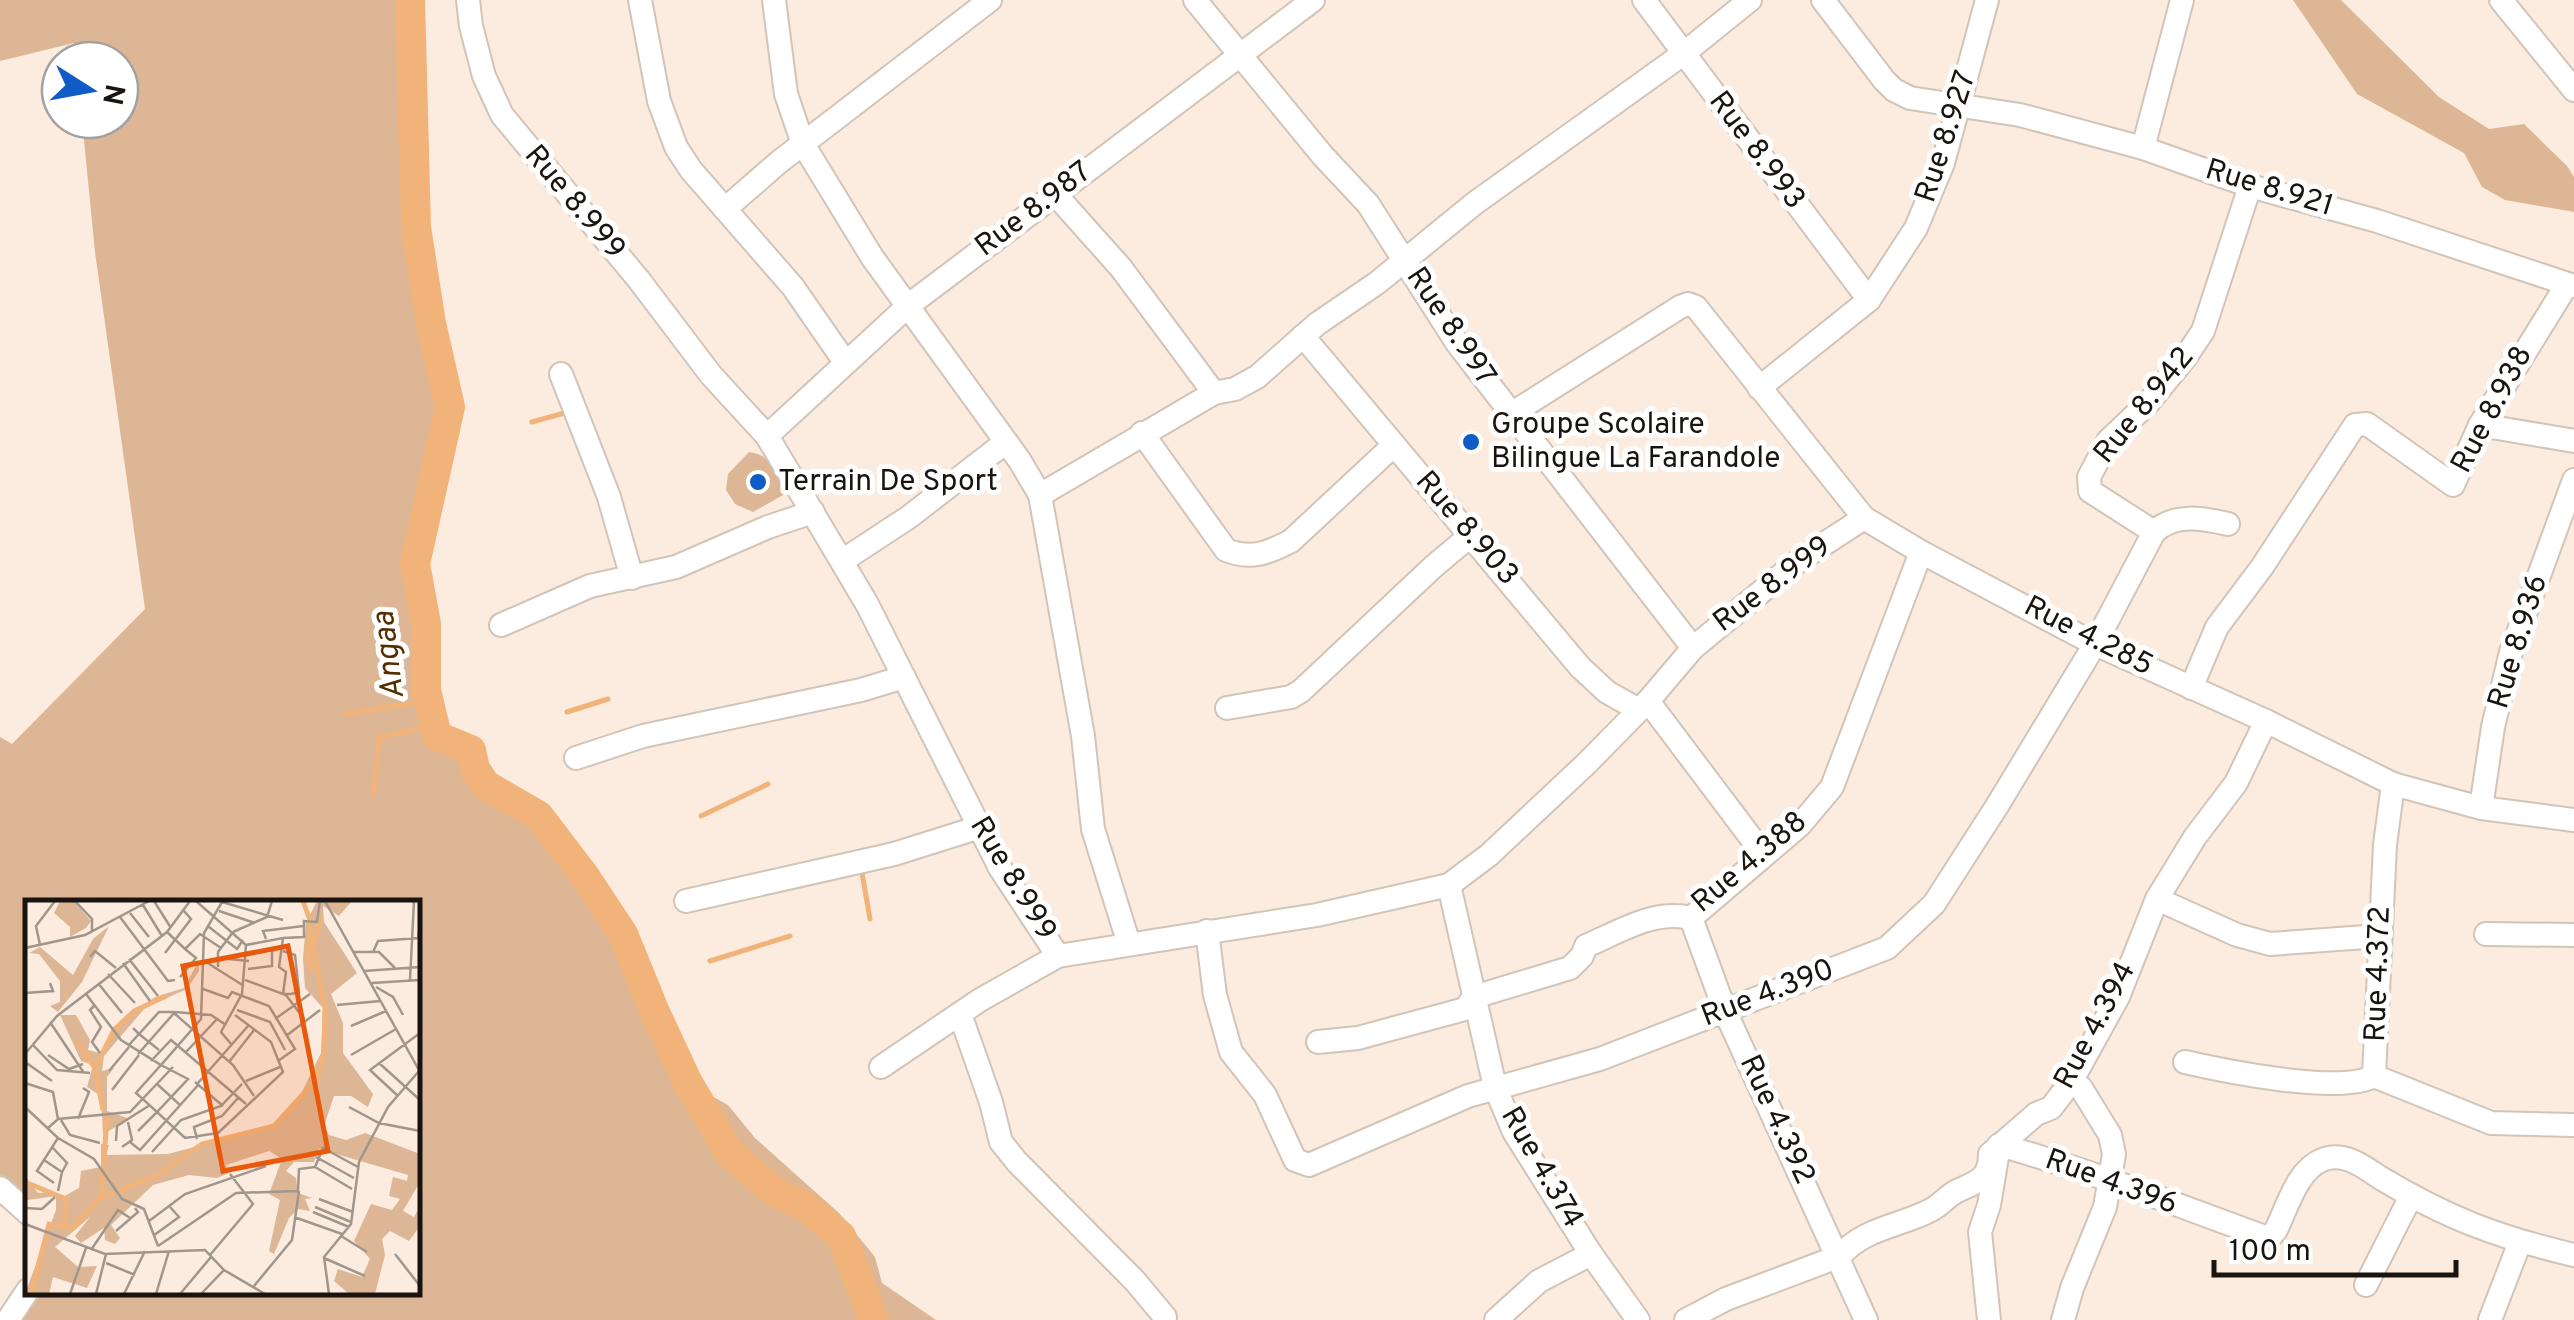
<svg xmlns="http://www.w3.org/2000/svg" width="2574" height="1320" font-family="Overpass,sans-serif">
<rect width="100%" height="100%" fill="#fbecdf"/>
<g fill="#ddb795">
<polygon points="0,0 410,0 416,227 431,323 450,407 415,564 426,624 426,690 437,736 471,750 475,769 486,785 539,816 584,875 623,934 653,1010 688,1083 728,1105 755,1138 840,1214 875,1257 882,1283 936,1320 10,1320 27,1274 28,1292 418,1292 418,902 28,902 27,1206 0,1189 0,737 12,744 145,609 95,252 82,120 120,120 120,60 76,60 74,43 0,61"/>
<polygon points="2293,0 2341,0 2439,97 2489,129 2524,124 2567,166 2574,177 2574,212 2505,200 2482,187 2464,153 2357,94"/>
<path d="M749,452C771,454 781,476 792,494L783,495L753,512L735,504L726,490L728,474Z"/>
</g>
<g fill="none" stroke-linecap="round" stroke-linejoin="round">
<g stroke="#f1b379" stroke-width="5">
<polyline points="532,422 568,412"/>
<polyline points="567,712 608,699"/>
<polyline points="345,714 415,703"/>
<polyline points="374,793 379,737 419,729"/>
<polyline points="701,816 768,784"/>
<polyline points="861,867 870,919"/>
<polyline points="710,961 790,936"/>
</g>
<polyline stroke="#f1b379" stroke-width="30" points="410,0 416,227 431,323 450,407 415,564 426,624 426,690 437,736 471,750 475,769 486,785 539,816 584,875 623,934 654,1010 688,1083 729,1152 772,1190 808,1208 841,1236 874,1320"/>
<g stroke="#d2c4b7" stroke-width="26">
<g id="minor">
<polyline points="468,0 471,26 484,76 502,115 639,280 711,375 767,436 867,604 1000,868 1058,956 1317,915 1449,885 1489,855 1586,764 1648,701 1693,648 1801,559 1864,518"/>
<polyline points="640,0 659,101 676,147 691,170 793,287 845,362"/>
<polyline points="774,0 786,94 803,144 872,257 1020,461 1040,495 1214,393 1235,389 1257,377 1317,324 1377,283 1475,203 1683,54 1750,0"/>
<polyline points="1195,0 1323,156 1368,204 1457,343 1693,648"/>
<polyline points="1644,0 1869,300"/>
<polyline points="1823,0 1884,80 1894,90 1910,98 2020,115 2143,148 2250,186 2377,221 2574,286"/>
<polyline points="2501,0 2574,90"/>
<polyline points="2143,148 2182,0"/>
<polyline points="1055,194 1121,268 1214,393"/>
<polyline points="725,209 779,162 990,0"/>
<polyline points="1303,336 1580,667 1607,692 1639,710"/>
<polyline points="561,374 609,497 632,578"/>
<polyline points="1759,388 1869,300 1916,228 1943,163 1987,0"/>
<polyline points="1511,414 1680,307 1688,304 1696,307 1864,518 1921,552 2095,644 2266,721 2393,784 2481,808 2574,820"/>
<polyline points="2480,425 2574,441"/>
<path d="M1142,433L1226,550C1251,560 1268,553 1291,541L1393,446"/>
<polyline points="767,436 909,305 1313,0"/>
<polyline points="1040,495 1083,736 1093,829 1129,944"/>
<path d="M2154,532C2175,513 2201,518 2228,524"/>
<polyline points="842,561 909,517 1006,442"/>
<polyline points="501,625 590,586 676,567 768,527 813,512"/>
<polyline points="2191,688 2217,627 2262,567 2355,425 2367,424 2453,485 2480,425 2566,286"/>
<polyline points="1648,701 1764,855"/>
<polyline points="1227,708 1291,697 1301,691 1433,567 1471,535"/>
<polyline points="576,758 643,736 861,690 904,677"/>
<polyline points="2393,784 2385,845 2374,1076 2491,1123 2574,1125"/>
<polyline points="2481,808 2493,727 2511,652 2574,480"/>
<polyline points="1449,885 1495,1087 1514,1132 1591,1254 1638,1320"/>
<polyline points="2157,899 2237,935 2270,944 2380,936"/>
<polyline points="686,901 894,854 980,827"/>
<polyline points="1691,918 1725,1011 1866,1320"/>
<polyline points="1207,931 1215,995 1231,1052 1265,1095 1295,1160 1309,1165 1468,1096 1600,1059 1887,948 1934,904 1997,806 2095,644 2154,532 2090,491 2089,477 2108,441 2148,403 2185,358 2203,331 2250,186"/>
<polyline points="2486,934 2574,935"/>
<polyline points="960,1014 991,1102 1001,1142 1017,1162 1135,1281 1165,1317"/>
<path d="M1318,1042L1358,1038L1465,1009L1474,997L1570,968L1582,956L1586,946C1619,932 1654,909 1691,918L1800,825L1832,787L1921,552"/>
<path d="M2185,1062C2224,1071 2341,1095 2374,1076"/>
<polyline points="881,1067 980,1000 1058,956"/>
<polyline points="0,1188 28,1213"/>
<polyline points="2366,1285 2411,1196"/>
<polyline points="8,1320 28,1290"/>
<polyline points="1496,1320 1539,1281 1591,1254"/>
<path d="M1686,1320L1726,1299L1840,1256C1863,1228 1901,1226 1931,1210C1941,1205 1947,1196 1957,1191C1977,1182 1990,1179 1990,1154L2036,1114L2051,1108L2071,1082L2118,997L2157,899L2195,837L2236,783L2266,721"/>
<path d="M1989,1320L1980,1232L1989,1205L1999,1145C2090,1170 2176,1205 2265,1237L2271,1236L2276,1230C2287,1208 2297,1170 2322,1160C2343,1151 2363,1166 2379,1177C2447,1218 2497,1237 2574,1255"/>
<polyline points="2063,1320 2072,1288 2105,1207 2114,1154 2110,1135 2081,1088 2071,1082"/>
<polyline points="2490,1320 2520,1242"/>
</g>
</g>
<use href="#minor" stroke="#fff" stroke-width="22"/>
</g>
<g fill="#105bc5" stroke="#fff" stroke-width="4">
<circle cx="1471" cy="442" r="10"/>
<circle cx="758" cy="482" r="10"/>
</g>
<g text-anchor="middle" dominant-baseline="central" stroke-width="10" stroke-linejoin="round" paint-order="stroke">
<g font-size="30" fill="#191410" stroke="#fff">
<text transform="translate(1947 137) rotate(-72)">Rue 8.927</text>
<text transform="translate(1756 151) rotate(53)">Rue 8.993</text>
<text transform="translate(2269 189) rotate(17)">Rue 8.921</text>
<text transform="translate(574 203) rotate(50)">Rue 8.999</text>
<text transform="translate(1034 210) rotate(-37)">Rue 8.987</text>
<text transform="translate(1450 327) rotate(56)">Rue 8.997</text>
<text transform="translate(2145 406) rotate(-51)">Rue 8.942</text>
<text transform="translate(2493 410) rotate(-62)">Rue 8.938</text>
<text transform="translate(1466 529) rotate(49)">Rue 8.903</text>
<text transform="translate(1773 585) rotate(-37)">Rue 8.999</text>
<text transform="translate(2088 637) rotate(27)">Rue 4.285</text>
<text transform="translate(2519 642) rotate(-73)">Rue 8.936</text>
<text transform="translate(1750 863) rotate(-40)">Rue 4.388</text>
<text transform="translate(1012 879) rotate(59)">Rue 8.999</text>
<text transform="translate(2379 974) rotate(-88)">Rue 4.372</text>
<text transform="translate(1768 994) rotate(-21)">Rue 4.390</text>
<text transform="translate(2096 1026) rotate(-62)">Rue 4.394</text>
<text transform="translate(1776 1120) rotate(65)">Rue 4.392</text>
<text transform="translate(1541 1168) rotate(60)">Rue 4.374</text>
<text transform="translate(2111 1183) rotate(20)">Rue 4.396</text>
</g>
<g font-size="30" fill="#191410" stroke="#fff" text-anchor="start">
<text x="1491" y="425">Groupe Scolaire<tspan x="1491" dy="34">Bilingue La Farandole</tspan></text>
<text x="778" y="482">Terrain De Sport</text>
</g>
<g font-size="32" font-style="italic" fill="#552e00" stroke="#fff">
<text transform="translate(390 655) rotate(-97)">Angaa</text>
</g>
</g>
<g transform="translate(25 900)">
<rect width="395" height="395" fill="#fbecdf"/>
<path d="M35,1H49L66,21L61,28L45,37V27L29,13ZM292,1H327L314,16L298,6L299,22L332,73L306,94L318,123V153L348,194L343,207L326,196H309L299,226L304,235L321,240L340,233L395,254V282L378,311L389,317L395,306V326L384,341L365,331L357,339L360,355L350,394H324L309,381L313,369L337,377L345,359L329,341L346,304L367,310L375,299L364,296L368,277L382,281L383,275L294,249L289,262H269L261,271L271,278L273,293L287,298L280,299L285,311L273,309L264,318L249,354L244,351L255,300L244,294L257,259L244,251L201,265L204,273L192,278L164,275L128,285L86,325L95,338L90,344L80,340L79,328L56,343L50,336L65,317L30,347L53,367L72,366L62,388L28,377L24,394H0L31,310V296L2,300L0,276L13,293L26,292L36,298L54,288L56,271L76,267V244L84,245L81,255L143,254L249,226L273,200L296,153L298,108L280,88L278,58L281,23ZM84,26L57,82L33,112L25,106L35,102V81L14,54L4,53L15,47L48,75L68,39ZM174,60V71L162,89L120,108L79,156L77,171L89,168L82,177V211L105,219L78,234L76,196L62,187L68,165L56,161L35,115H51L65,140L63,150L75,153L99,119L130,97L159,88Z" fill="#ddb795"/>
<path fill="none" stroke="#f1b379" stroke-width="5" d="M278,1L285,20L283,62L287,69L293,64M52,142L70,168L78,210M70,168L89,130L109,111L141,96M0,282L41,299L39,326M76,299L82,217M6,394L24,324L48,328L74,299L132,275L177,244L249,226L292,179L299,153L300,108L288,46L295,17"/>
<path fill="none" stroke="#a1968c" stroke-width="2.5" d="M50,1L67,19V32M129,1L146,28M171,1L221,45L217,94L196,132L207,145M300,1L395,172M197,2L258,20M118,5L137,36M194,11L230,23M105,13L124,37M95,17L143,81L150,80M184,27L212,49L218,40M142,32L160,49L175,34L196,48M208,32L242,17L247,1M258,38L279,37V21L292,22L295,1M241,39L238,31L278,26M15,45L11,26L30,1M221,45L258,38L254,67L261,72L258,94H266L274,92L270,55L258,51M0,48L60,35L124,1M329,52H354L370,68M348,52L353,41L393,38L395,25M140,53L166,19L159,11M65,57L70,51L91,68M193,58L224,61M104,59L133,96M181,62L219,86M98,63L125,101M193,67V52L208,32M223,69L247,66V48M339,71L395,67M83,74L110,103M155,77L171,58L160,49M220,80L261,95L279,119M385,80L389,1M73,83L97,113M347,83L395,80M351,87L368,97L378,115M178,89L203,98L207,92L244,106L270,149L253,161M0,93L28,91L25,83M61,94L96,140L136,165L176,119L179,33L197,2M312,105L355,101M69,106L65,110L76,127L67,142L75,153M212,110L245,122L260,150M149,113L208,165L229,196M250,119L285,94M25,122L59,173M326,126L361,111M108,128L114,134L134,112H149M261,136L295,110M7,144L32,170L65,173M103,146L114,134L134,150M161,152L193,118M0,154L32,116L142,32L165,1M113,154L150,112L186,115L201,125M23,155L44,169L58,164M326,155L371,129M126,161L146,140L221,204M0,162L27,181M204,162L229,130M354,163L395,200M136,165L163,179L132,212L111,193ZM84,171L104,147M221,181L255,167M170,182L198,206M0,183L28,192L33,219M173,183L223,126M132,184L155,205M87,190L114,155M373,196L345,170L395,133M0,207L33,238L12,271L29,283M324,207L354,223L395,231M53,219L64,192L58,188M36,220L45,235L75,243M23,228L33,219L105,212L148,167M113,231L132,212L160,238L193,233L258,172L246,142L210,115M33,238L69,259L97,299L119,309L133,346M172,239L169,227L197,216L213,198M91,241L92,226L125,205M105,242L115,250L174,184M27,247L42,263L37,272M97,247L107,240L103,222M127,252L156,220L196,206L217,184M291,257L329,278M19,260L37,272L33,291M290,267L298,248L333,267M294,299L328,312M290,307L326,322M0,308L17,309L30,297M288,312L324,327M269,317L317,334M124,321L160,294L241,266M0,324L80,354L180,350L199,370L240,394M91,331L113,312L110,308M128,336L154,317L145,307M316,336L342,352M133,346L211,293L273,291L274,269L290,267L327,289M66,350L93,310L105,318M370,354L395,386M185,355L228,304L205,274M299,358L340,376M81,363L110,375M229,386L267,340L274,291M45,394L61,348M71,394L81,354M99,394L120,351M131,394L144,351M155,394L186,357M176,394L199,370M304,394L299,357L326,324L334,262L363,207L394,171"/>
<path fill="#e8590c" fill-opacity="0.15" stroke="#e8590c" stroke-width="5" d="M263,46L303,251L198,271L158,66Z"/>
<rect width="395" height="395" fill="none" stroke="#191410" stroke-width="5"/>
</g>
<g transform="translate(90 90) rotate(101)"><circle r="48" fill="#ffffff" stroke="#a3a19f" stroke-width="2.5"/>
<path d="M0-8L18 38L0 25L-18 38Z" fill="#105bc5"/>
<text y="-15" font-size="28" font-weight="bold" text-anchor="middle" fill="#191410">N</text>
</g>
<path d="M2214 1260v15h242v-15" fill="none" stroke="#191410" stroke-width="5"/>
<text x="2229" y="1260" font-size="30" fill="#191410" stroke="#ffffff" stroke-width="8" paint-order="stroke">100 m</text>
</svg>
